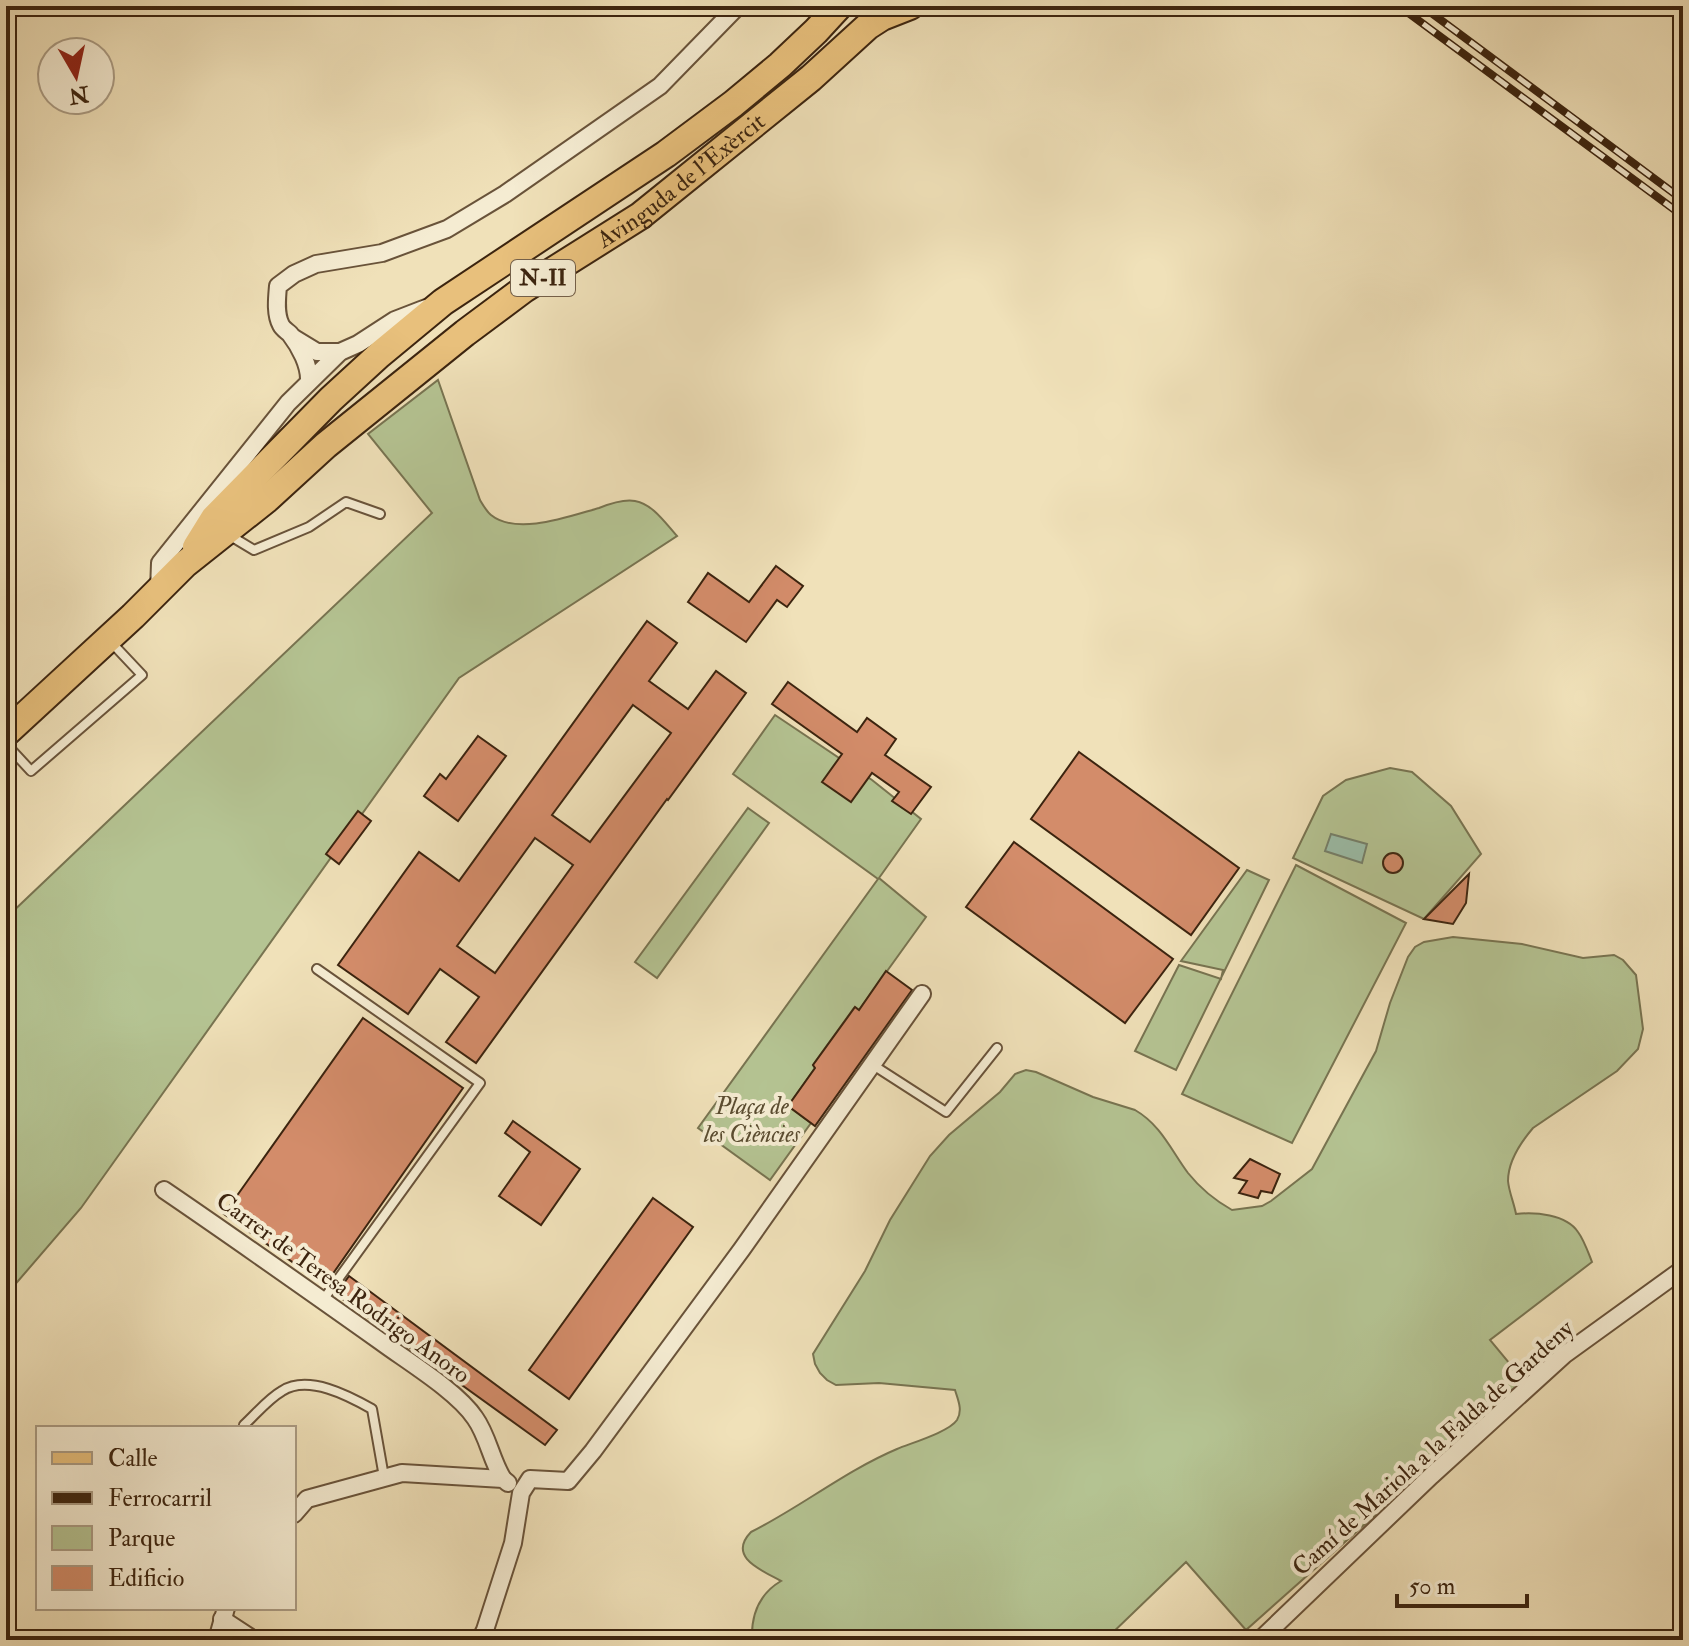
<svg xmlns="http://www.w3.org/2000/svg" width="1689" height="1646" font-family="'IM FELL Double Pica',serif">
<rect width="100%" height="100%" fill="#f0e1b9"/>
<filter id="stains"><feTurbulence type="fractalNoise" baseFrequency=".0025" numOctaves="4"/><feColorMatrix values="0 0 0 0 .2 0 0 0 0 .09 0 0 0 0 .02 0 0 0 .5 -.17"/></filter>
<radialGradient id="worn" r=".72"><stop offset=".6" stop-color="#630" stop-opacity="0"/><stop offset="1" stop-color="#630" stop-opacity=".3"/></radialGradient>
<g fill="#b5c493" stroke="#787451" stroke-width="2">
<path d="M438,380L480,500C483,505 487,512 491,515C517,536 570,516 599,508C609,504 624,499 635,501C653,504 666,524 677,536L459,678L81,1208L6,1295V918L432,513L368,434Z"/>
<polygon points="775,715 872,780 921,819 879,878 926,917 859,1010 854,1008 815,1062 813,1065 815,1068 788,1106 811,1123 770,1180 698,1128 878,879 733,774"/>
<polygon points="1390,768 1412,772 1451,806 1481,854 1424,919 1293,858 1323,796 1346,780"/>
<polygon points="748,808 769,823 657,978 635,962"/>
<polygon points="1296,865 1406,923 1292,1143 1182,1094"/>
<polygon points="1247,870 1269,880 1176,1070 1135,1051 1179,965 1221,979 1223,970 1181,961"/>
<path d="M1453,937L1522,944L1583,958L1614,955L1623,960L1636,975L1643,1029L1638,1049L1617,1071L1533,1128C1521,1142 1508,1162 1508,1181C1509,1192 1514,1203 1516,1214C1535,1212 1566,1214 1578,1232C1584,1240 1588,1252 1592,1262L1490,1340L1525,1382L1246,1630L1186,1562L1105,1640H752C751,1616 759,1594 781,1581C761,1570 727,1557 751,1532C801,1507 845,1471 897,1449C911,1443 949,1432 957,1420C963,1410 958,1400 955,1390L879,1383L836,1385L827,1380L820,1373L815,1364L813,1354L865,1271L890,1220L930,1156L949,1135L1000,1092L1015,1074L1026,1070L1036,1072L1093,1097L1135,1110C1161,1125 1171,1150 1188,1173C1200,1188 1216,1201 1232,1210L1262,1206L1271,1201L1312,1169L1376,1051L1390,1003L1408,957L1415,947L1424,942Z"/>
</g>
<polygon fill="#9bbea9" stroke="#75806b" stroke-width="2" points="1331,834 1367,844 1362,863 1325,851"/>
<g fill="#d38c6a" stroke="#3c240f" stroke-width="2" fill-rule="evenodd">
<polygon points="776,566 803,586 787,607 777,600 746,642 688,602 708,573 749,602"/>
<path d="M647,621L677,643L649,681L688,709L716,671L746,693L668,800L667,799L476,1063L446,1042L479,997L440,969L408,1014L338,965L419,852L459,881ZM633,705L671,733L590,842L552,815ZM535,838L573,865L495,973L457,946Z"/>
<polygon points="788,682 857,732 867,718 896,739 885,755 931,787 911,814 892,801 899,792 872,773 851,802 822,782 842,754 772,704"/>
<polygon points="478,736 506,756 458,821 424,796 440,774 446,779"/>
<polygon points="1079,752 1239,868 1191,935 1031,819"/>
<polygon points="358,811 371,821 339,864 326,854"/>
<polygon points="1014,842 1173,959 1125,1023 966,907"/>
<circle cx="1393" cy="863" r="10"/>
<polygon points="1469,874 1466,903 1453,924 1424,919"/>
<polygon points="886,971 912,990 815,1126 788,1106 815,1068 813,1065 855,1007 859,1010"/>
<polygon points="363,1018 463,1088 325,1285 224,1214"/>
<polygon points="513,1121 580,1169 541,1225 499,1196 530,1152 505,1133"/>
<polygon points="1250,1159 1280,1174 1272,1193 1261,1191 1258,1198 1239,1193 1247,1181 1234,1178"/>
<polygon points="653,1198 693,1227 569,1399 529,1370"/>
<polygon points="349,1276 557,1430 545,1445 341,1298 342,1297 337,1293"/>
</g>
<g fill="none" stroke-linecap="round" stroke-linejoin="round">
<g stroke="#69533a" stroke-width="12">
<g id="service">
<polyline points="229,535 254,550 309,527 346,502 380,514"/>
<polyline points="6,744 31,771 142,675 110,641"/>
<polyline points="317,969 480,1083 323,1300"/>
<polyline points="873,1065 946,1112 997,1048"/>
<path d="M244,1425C256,1414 268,1399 282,1391C308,1374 349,1396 372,1409L384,1477"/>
</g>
</g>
<g stroke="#69533a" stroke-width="20">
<g id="minor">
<polyline points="294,338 317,352 340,352"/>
<path d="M309,382C310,366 300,347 290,334C287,331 283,329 281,325C275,314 277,298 278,286L294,274L316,264L382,253L447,229L505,194L660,86L738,6"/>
<polyline points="159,590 160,563 288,403 340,352 358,344 395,320 426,308"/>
<path d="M164,1190C236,1239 308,1290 380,1341C407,1361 457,1391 475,1418C488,1436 491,1460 503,1479"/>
<polyline points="294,1514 307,1499 402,1473 503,1479 508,1483"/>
<polyline points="222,1619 254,1640"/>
<polyline points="217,1640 226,1608"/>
<polyline points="480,1640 485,1630 513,1543 521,1493 530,1479 568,1481 593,1451 742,1249 922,994"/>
<polyline points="1260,1640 1431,1476 1564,1355 1683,1269"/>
</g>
</g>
<g stroke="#3c240f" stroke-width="30">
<g id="primary">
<polyline points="196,547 214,518 331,399 379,355 443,302 666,154 733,104 780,65 816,31 839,6"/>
<path id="s1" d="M6,733L133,616L185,564L267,499L326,445L465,333L524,289L640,216L811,78L868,26L882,17L910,6"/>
</g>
</g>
<use href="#service" stroke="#f5ecd2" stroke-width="8"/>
<use href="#minor" stroke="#f5ecd2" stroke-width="16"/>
<use href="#primary" stroke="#e8c07c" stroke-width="26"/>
<g stroke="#3c240f" stroke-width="8">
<g id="rail">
<polyline points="1399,6 1683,216"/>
<polyline points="1422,6 1683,200"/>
</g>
</g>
<use href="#rail" stroke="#f5ecd2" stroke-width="5" stroke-dasharray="15" stroke-linecap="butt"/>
</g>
<g text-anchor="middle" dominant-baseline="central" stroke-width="8" stroke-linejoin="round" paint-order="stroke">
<rect fill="#f5ecd2" stroke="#74604a" stroke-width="2" x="511" y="260" width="64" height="36" rx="6"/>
<g font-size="22" font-weight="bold" fill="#3c240f">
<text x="543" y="278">N-II</text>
</g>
<g font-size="24" fill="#3c240f" stroke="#f5ecd2">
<text stroke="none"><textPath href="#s1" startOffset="874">Avinguda de l'Exèrcit</textPath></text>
<text transform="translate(343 1288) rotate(36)">Carrer de Teresa Rodrigo Anoro</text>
<text transform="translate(1433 1448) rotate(-42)">Camí de Mariola a la Falda de Gardeny</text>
</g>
<g font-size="24" font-style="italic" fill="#5a4c30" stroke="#f5ecd2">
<text x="752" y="1106">Plaça de<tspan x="752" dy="28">les Ciències</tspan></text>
</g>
</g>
<rect width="1689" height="1646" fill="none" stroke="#f0e1b9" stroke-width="32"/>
<rect x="8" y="8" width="1673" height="1630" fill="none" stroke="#3c240f" stroke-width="4"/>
<rect x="16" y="16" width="1657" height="1614" fill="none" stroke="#3c240f" stroke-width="2"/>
<rect x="36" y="1426" width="260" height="184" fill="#f5ecd2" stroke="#ab9c84" stroke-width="2"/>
<rect x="52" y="1452" width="40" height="12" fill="#e8c07c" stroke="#ab9c84" stroke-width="2"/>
<text x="108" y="1466" font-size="24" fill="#3c240f">Calle</text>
<rect x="52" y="1492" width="40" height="12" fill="#3c240f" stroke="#ab9c84" stroke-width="2"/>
<text x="108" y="1506" font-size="24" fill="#3c240f">Ferrocarril</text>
<rect x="52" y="1526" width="40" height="24" fill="#b5c493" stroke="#ab9c84" stroke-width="2"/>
<text x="108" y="1546" font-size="24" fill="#3c240f">Parque</text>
<rect x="52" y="1566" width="40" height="24" fill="#d38c6a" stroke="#ab9c84" stroke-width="2"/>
<text x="108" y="1586" font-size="24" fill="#3c240f">Edificio</text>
<g transform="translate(76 76) rotate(171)"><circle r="38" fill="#f5ecd2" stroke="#ab9c84" stroke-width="2"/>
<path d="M0-6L14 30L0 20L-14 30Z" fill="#8f2418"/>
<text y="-12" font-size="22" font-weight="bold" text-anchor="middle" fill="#3c240f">N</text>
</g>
<path d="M1397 1594v12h130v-12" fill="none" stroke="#3c240f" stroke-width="4"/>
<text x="1409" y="1594" font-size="24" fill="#3c240f" stroke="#f5ecd2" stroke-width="6" paint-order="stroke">50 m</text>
<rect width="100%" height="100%" filter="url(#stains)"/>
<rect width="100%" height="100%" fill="url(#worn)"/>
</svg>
